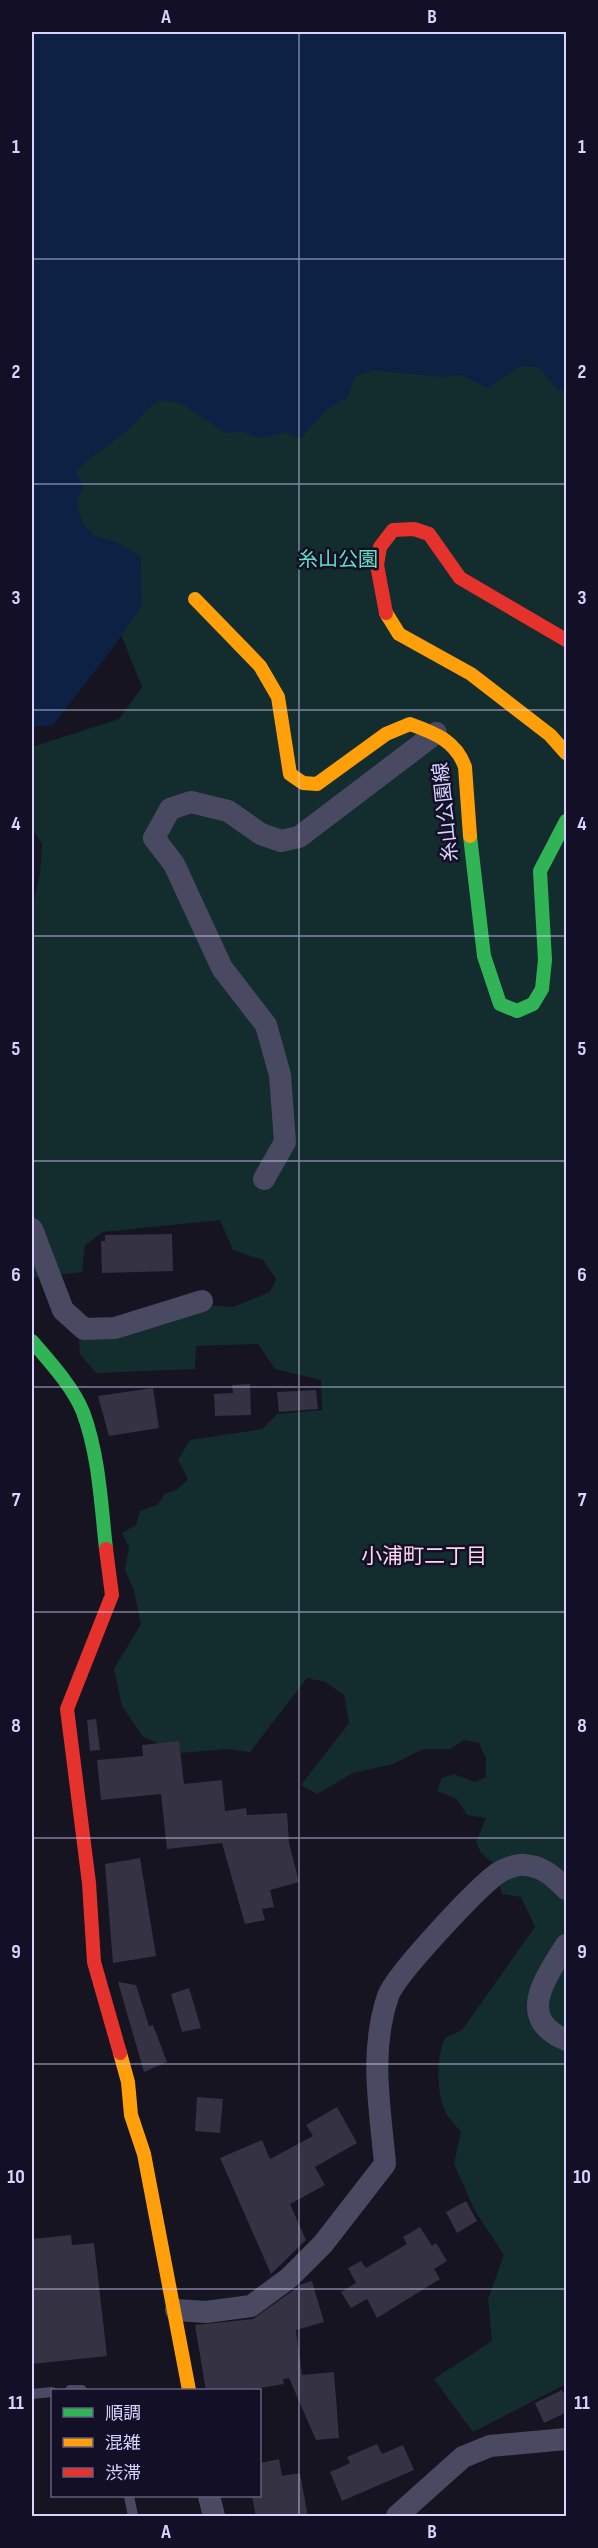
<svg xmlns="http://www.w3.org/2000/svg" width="598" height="2548" font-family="'Sofia Sans Condensed','Noto Sans JP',sans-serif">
<rect width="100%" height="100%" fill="#161421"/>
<path fill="#132c2d" d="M566,269V2384L473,2432L434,2379L492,2341L488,2299L504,2255L475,2211L454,2164L461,2132C456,2126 449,2119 446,2113C436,2093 436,2058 445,2038L462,2030L535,1927L521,1897L502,1894L493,1863L481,1853L476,1842L486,1818L467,1815L457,1799L437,1791L442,1778L454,1774L475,1782L486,1777V1759L479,1743L464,1740L450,1749H423L393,1764L353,1773L317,1794L301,1785L349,1723L344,1695L325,1682L307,1678L250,1752L227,1749L181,1753L143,1737L122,1706L114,1669L141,1624L134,1591L125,1570L129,1547L122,1533L136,1525L140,1511L157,1505L165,1494L178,1489L188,1479L178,1460L190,1440L262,1429L277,1414L322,1410L321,1380L275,1369L258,1344L196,1346L195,1369L96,1373L80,1354L78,1331L205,1305L233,1307L270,1292L276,1279L263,1260L233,1250L220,1220L103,1232L85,1245L82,1272L32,1278V910L40,873L42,844L32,828V747L119,719L142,687L94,568L59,439L209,361Z"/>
<path fill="#0d2144" d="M32,32H566V391L558,390L539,367L521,366L487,388L461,375L440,377L373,370L355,376L348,397L327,409L300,439L287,432L260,438L240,431L226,433L181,403L159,400C145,410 139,419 128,430C110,446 90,454 76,473L83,486L77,502L81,522L95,536L114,541L141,557L142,605L112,649L53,725L32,727Z"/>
<g fill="#343243">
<polygon points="172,1234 173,1271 102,1273 101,1241 105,1241 105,1235"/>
<polygon points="250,1384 251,1415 215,1416 214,1394 233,1393 232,1385"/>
<polygon points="153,1388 159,1428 109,1436 98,1396"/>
<polygon points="316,1390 318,1409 279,1412 277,1392"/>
<polygon points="96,1719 100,1750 90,1751 87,1720"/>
<polygon points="179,1741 184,1784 222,1780 225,1811 246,1808 247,1815 287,1813 289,1843 299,1882 270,1890 274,1907 262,1909 265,1920 245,1924 222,1843 167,1849 161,1794 101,1800 97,1760 143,1756 142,1745"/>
<polygon points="140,1858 156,1956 113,1963 105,1864"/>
<polygon points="118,1982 136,1985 149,2026 153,2025 167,2062 144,2072"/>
<polygon points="189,1988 201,2028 182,2032 171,1994"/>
<polygon points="197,2097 223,2099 220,2133 195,2131"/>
<polygon points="337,2107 357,2143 315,2167 325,2185 290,2204 306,2240 271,2274 220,2158 262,2140 270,2159 313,2136 306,2125"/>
<polygon points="466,2201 477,2221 457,2233 446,2212"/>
<polygon points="420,2227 432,2246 436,2243 447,2261 434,2269 440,2279 377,2318 367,2299 351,2308 341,2292 356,2283 348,2268 361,2261 366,2268 407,2244 403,2237"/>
<polygon points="71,2235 72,2245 94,2243 107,2356 32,2364 32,2239"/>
<polygon points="312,2281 324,2322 296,2330 302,2375 334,2372 339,2438 316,2440 289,2378 283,2379 284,2384 242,2391 206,2391 195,2325 253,2319 302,2284"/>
<polygon points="562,2390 567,2399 567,2412 544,2423 535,2403"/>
<polygon points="377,2444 382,2454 403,2445 414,2470 342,2501 330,2472 350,2463 347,2457"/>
<polygon points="279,2459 282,2476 300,2473 308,2517 256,2517 252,2496 260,2496 260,2463"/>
</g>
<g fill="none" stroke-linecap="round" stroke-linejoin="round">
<g stroke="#4a4962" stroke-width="10">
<polyline points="70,2390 82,2390"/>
<polyline points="32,2394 52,2392"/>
<polyline points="129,2496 133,2516"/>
</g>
<g stroke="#4a4962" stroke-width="22">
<polyline points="264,1179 285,1142 280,1075 266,1025 222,968 174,864 154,838 170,809 191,802 228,811 261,834 281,841 299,837 436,733"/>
<polyline points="32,1229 63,1310 84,1329 115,1328 202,1301"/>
<path d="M566,1945C545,1979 515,2018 566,2040"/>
<path d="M176,2310L206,2312L251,2306L289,2278L323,2244L385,2164C380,2106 369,2053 388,1996C396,1974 477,1888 498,1873C504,1869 518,1864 524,1865C543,1866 554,1877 566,1889"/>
<polyline points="209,2496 214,2516"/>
<polyline points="397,2516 463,2457 490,2446 566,2439"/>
</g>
<g stroke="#30b455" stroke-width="14">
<polyline points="470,836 484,956 500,1004 517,1011 533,1004 542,989 545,960 540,871 566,821"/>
<path d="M32,1341C50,1362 73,1387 83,1412C99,1455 101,1504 106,1549"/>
</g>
<g stroke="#ff9f0a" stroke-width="14">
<path d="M195,599L260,666L278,697L290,774L303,783L317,784L386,734L410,724C435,733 456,741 465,767L470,836"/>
<polyline points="386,613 399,634 471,674 550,735 566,753"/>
<polyline points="120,2053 128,2082 131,2115 144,2154 189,2390"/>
</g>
<g stroke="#e5322d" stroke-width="14">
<polyline points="386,613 377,565 380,547 393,530 414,529 429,534 460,578 566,640"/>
<polyline points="106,1549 112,1595 67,1709 89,1883 94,1962 120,2053"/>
</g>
</g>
<path fill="none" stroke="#d9d4ff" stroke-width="1.5" stroke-opacity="0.55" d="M299,32V2516M32,259H566M32,484H566M32,710H566M32,936H566M32,1161H566M32,1387H566M32,1612H566M32,1838H566M32,2064H566M32,2289H566"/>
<g text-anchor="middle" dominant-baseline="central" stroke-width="5" stroke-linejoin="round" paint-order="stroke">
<g font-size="20" fill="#5fe0c0" stroke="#130f26">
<text x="338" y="560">糸山公園</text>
</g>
<g font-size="20" fill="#d9d4ff" stroke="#130f26">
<text transform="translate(446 812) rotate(-96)">糸山公園線</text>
</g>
<g font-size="21" fill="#ffd6f0" stroke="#130f26">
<text x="424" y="1556">小浦町二丁目</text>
</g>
</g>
<rect width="598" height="2548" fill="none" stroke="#130f26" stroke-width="66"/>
<rect x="51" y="2389" width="210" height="108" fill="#130f26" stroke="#625e7d" stroke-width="1.5"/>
<rect x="63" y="2408" width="30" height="9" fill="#30b455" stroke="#625e7d" stroke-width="1.5"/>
<text x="105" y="2419" font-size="18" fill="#d9d4ff">順調</text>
<rect x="63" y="2438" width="30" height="9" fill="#ff9f0a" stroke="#625e7d" stroke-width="1.5"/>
<text x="105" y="2449" font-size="18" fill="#d9d4ff">混雑</text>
<rect x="63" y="2468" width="30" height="9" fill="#e5322d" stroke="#625e7d" stroke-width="1.5"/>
<text x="105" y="2479" font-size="18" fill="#d9d4ff">渋滞</text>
<rect x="33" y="33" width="532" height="2482" fill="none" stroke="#d9d4ff" stroke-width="2"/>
<g font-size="20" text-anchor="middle" font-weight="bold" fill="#d9d4ff">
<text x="166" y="23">A</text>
<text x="432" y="23">B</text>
<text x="16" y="153">1</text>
<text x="582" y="153">1</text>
<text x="16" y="378">2</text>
<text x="582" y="378">2</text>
<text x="16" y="604">3</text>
<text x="582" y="604">3</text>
<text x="16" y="830">4</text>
<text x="582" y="830">4</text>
<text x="16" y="1055">5</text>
<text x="582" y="1055">5</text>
<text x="16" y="1281">6</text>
<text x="582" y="1281">6</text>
<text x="16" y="1506">7</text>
<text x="582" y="1506">7</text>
<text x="16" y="1732">8</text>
<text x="582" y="1732">8</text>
<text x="16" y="1958">9</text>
<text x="582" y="1958">9</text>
<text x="16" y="2183">10</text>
<text x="582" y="2183">10</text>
<text x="16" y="2409">11</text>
<text x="582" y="2409">11</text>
<text x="166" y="2538">A</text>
<text x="432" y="2538">B</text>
</g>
</svg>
